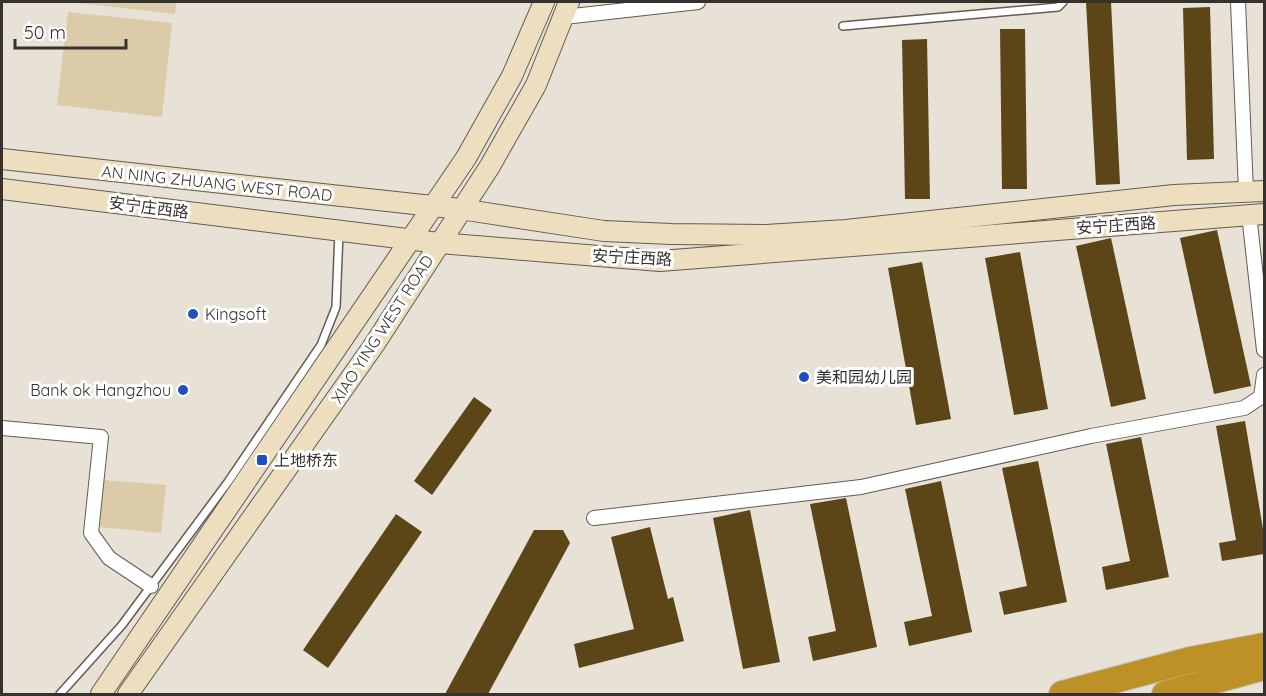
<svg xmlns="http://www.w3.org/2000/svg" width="1266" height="696" font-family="Quicksand,'Noto Sans SC',sans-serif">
<rect width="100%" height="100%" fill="#e7e1d6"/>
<g fill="#dccba8">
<polygon points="70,2 176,2 175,14"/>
<polygon points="68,12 172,23 162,117 57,105"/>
<polygon points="103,480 166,485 161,533 99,527"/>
</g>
<g fill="#5c4618">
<polygon points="1086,2 1111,2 1120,184 1096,185"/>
<polygon points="1210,7 1214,159 1187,160 1183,8"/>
<polygon points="1000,29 1025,29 1027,189 1002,189"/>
<polygon points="927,39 930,199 905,199 902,40"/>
<polygon points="1217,230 1251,386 1214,394 1180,238"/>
<polygon points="1111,238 1146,399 1111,407 1076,246"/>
<polygon points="1020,252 1048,409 1014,415 985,258"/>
<polygon points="922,262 951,419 916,425 888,268"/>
<polygon points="474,397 492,410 432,495 414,481"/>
<polygon points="1245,421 1264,535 1264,554 1222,561 1219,543 1236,540 1216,426"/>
<polygon points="1141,437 1169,577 1106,590 1102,567 1130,561 1106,444"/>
<polygon points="1038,461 1067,602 1004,615 999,592 1027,586 1002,468"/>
<polygon points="941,481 972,632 909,646 904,622 932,616 905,489"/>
<polygon points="846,498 877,647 813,661 808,637 836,631 810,504"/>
<polygon points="750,510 780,662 743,669 713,518"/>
<polygon points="396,514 422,532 328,668 303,650"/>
<polygon points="650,527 668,599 673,597 684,641 579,668 574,644 634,629 611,537"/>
<polygon points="534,530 563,530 570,543 488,694 445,694"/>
</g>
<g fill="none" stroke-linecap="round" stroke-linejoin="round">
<g stroke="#625d53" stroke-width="10">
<g id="lane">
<polyline points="843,26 1058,7 1063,2"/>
<polyline points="60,694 122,625 228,482 321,345 336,307 339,232"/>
</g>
</g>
<g stroke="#625d53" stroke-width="16">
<g id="street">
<polyline points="1238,2 1246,192"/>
<polyline points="564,17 698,2"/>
<polyline points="1249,214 1264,350"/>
<polyline points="2,428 101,437 91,533 109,558 151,586"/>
<polyline points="594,518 861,487 1091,436 1244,408 1261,397 1264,375"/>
</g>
</g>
<g stroke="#625d53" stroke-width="22">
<g id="secondary">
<polyline points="2,159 460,209 604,231 671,234 766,235 846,230 1174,195 1264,191"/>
<polyline points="2,189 439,243 660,261 1264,214"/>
<polyline points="101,694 466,158 512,76 544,2"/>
<polyline points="128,694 374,345 490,166 536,85 569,2"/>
</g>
</g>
<g stroke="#c2c2c0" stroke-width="28">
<g id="highway">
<polyline points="1062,694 1190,660 1264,646"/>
<polyline points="1165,694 1264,667"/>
</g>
</g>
<use href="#lane" stroke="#fff" stroke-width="7"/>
<use href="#street" stroke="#fff" stroke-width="14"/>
<use href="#secondary" stroke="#ecdebe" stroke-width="20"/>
<use href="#highway" stroke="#be9127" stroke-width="26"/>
</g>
<g fill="#234fbd" stroke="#fff" stroke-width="2">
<circle cx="193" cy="314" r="6"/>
<circle cx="804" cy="377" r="6"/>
<circle cx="183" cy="390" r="6"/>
<rect x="256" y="454" width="12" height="12" rx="3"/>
</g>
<g text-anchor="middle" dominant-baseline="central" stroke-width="6" stroke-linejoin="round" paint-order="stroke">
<g font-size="16" fill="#35322e" stroke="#fff">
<text transform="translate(217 183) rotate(6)">AN NING ZHUANG WEST ROAD</text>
<text transform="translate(149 207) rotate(7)">安宁庄西路</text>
<text transform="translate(1116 225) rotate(-4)">安宁庄西路</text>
<text transform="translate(632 257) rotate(3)">安宁庄西路</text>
<text transform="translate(382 329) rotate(-57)">XIAO YING WEST ROAD</text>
</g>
<g font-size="16" fill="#35322e" stroke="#fff" text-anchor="start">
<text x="205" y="314">Kingsoft</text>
<text x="816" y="377">美和园幼儿园</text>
<text x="171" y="390" text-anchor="end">Bank ok Hangzhou</text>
<text x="274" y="460">上地桥东</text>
</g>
</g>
<rect width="1266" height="696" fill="none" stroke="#35322e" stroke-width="6"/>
<path d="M15 39v9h111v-9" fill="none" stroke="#35322e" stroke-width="3"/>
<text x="24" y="39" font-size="18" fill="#35322e" stroke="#ffffff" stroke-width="4.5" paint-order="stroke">50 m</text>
</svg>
